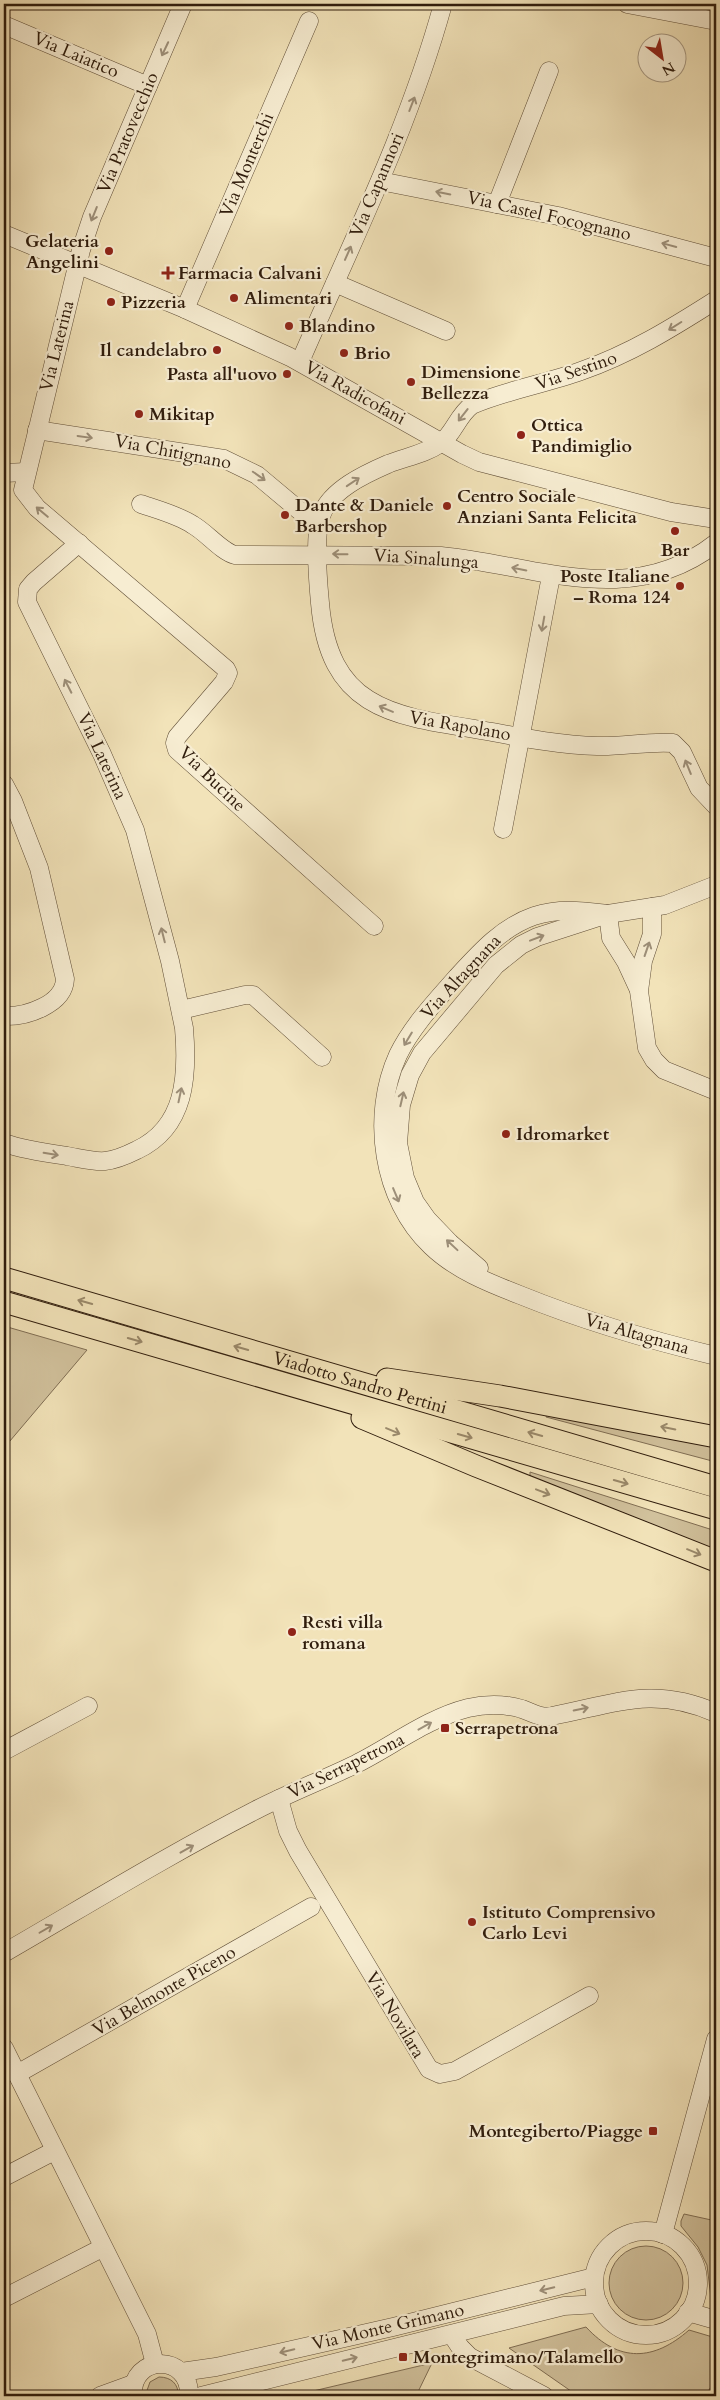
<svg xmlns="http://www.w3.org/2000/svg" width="720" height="2400" font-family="Cardo,serif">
<rect width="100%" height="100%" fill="#f2e3b9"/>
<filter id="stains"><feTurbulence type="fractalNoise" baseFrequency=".004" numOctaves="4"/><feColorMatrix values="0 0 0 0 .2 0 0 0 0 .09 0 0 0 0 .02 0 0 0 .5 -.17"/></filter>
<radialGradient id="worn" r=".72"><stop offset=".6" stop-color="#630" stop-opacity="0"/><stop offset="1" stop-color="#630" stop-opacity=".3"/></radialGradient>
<g fill="#d1c19c" stroke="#806e54">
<polygon points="4,1326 87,1350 4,1448"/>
<polygon points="548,1411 716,1444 716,1462 546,1417"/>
<polygon points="530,1472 716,1531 716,1550 530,1476"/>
<polygon points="684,2214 716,2221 716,2299 711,2298 707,2265 698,2247 681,2226 681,2221"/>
<circle cx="646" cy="2283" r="37"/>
<path d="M586,2327C619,2363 654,2361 689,2330L716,2338V2383L714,2382L705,2396H578L509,2348Z"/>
<polygon points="432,2363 416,2396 357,2396 350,2393 348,2396 292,2396"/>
<path d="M159,2377C171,2377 179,2384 178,2396H145L150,2382Z"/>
</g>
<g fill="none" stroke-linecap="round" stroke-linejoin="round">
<g stroke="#604e37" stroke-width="19">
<g id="minor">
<polyline points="183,4 92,217 81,250 23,490 37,508 226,669 228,673 224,682 177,737 175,743 177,750 374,926"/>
<polyline points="627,4 716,21"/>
<polyline points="4,25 148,86"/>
<polyline points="380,181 558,216 716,258"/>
<polyline points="497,204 549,71"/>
<polyline points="4,234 185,309 290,357 462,454 479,462 671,512 716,519"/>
<polyline points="335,283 446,331"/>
<path d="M716,300C672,328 630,354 581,371C545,384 507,390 472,405C458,415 454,433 441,443C425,454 406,457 388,464C365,474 330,490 321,516C314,535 318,582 320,603C329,709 392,716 481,730C519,737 558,745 597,746C622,747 648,741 673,743L682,752L699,788L716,806"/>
<polyline points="185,309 309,21"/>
<path d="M300,362C351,244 409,128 443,4"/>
<polyline points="37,430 224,459 257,475 318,526"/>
<polyline points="4,473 26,472"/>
<path d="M141,504C158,510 178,515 193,525C206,532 222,552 235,555L441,556C535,565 631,610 716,543"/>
<path d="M4,784L13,801L39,868L65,979C64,1005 25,1017 4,1016"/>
<polyline points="503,829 551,576"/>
<polyline points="652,907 652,934 643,961 639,991 647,1048 654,1060 664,1070 716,1091"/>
<path d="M608,914C582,911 559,908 534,916C502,927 479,953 457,977C436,1001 412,1026 398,1055C370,1116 382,1200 431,1246C456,1270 489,1283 520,1295C584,1321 649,1340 716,1356"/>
<polyline points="608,914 611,938 626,962 638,988"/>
<polyline points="181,1010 245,995 253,995 322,1057"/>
<path d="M4,1143C24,1150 46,1153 67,1156C79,1158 93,1162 105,1161C116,1160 127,1155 137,1150C186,1127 188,1075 184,1028L170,961L135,830L102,754L27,602L28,589L34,582L79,543"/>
<polyline points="479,1268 450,1243 427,1219 415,1202 405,1178 398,1143 401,1105 410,1075 422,1053 496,965 521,945 537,937 608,914 665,905 716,885"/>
<polyline points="4,1751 88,1706"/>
<polyline points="279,1799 288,1831 298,1851 429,2069 440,2074 455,2071 589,1996"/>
<path d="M4,1953C87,1905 170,1854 256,1810C289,1793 323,1780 356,1764C392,1746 428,1718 468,1708C485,1704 505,1704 522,1709C533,1713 540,1718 552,1716C615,1704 653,1685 716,1713"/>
<polyline points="4,2048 147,2334 155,2364"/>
<polyline points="17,2074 311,1907"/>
<polyline points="4,2177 54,2151"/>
<circle cx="646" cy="2283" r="52"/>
<polyline points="663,2234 716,2039"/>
<polyline points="4,2298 102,2248"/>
<polyline points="688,2312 716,2320"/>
<polyline points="452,2335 460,2347 470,2357 544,2396"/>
<polyline points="181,2372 216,2367 393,2327 594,2277"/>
<polyline points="100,2396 133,2384"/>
<path d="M133,2396C130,2354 191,2353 189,2396"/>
<polyline points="201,2396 564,2306 599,2304"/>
</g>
</g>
<g stroke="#2f1c0c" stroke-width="23">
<g id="major">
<path id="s1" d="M4,1278L716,1487"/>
<polyline points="4,1302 716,1509"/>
<polyline points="387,1379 500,1396 716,1437"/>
<polyline points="362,1418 476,1466 716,1561"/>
</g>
</g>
<use href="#minor" stroke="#f7edd2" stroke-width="18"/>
<use href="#major" stroke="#f2e3b9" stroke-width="21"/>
</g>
<defs><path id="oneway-shaft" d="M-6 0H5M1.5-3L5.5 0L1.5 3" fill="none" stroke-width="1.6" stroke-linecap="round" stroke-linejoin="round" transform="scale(1.25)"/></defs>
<g stroke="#9d8f79">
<use href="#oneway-shaft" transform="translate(165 49) rotate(115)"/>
<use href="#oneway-shaft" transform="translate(412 104) rotate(-69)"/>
<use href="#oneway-shaft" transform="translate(443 193) rotate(-169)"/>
<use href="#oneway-shaft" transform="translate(94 214) rotate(112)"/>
<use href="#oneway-shaft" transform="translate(669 245) rotate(-165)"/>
<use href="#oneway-shaft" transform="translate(348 253) rotate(-66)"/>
<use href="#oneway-shaft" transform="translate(675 326) rotate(148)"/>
<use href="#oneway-shaft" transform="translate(463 415) rotate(128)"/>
<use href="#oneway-shaft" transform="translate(85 437) rotate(8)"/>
<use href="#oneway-shaft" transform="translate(259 476) rotate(35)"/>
<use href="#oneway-shaft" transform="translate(353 482) rotate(-34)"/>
<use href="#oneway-shaft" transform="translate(42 512) rotate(-140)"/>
<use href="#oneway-shaft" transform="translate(340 554) rotate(-179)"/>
<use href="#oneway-shaft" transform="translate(519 569) rotate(-169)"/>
<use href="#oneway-shaft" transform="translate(543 624) rotate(100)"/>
<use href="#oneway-shaft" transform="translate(68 686) rotate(-117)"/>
<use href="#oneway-shaft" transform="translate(386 709) rotate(-157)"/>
<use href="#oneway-shaft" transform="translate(688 767) rotate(-112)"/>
<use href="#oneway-shaft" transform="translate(163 935) rotate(-104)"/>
<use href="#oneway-shaft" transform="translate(537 938) rotate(-21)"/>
<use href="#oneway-shaft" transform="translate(647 949) rotate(-71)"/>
<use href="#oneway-shaft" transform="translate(408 1039) rotate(121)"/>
<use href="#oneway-shaft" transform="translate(180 1095) rotate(-78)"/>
<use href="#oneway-shaft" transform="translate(402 1099) rotate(-77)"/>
<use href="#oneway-shaft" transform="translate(51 1154) rotate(9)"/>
<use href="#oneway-shaft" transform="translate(396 1195) rotate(67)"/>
<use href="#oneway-shaft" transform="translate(452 1245) rotate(-137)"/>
<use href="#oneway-shaft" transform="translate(581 1709) rotate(-12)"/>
<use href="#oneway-shaft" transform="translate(425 1726) rotate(-29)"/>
<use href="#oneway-shaft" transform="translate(187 1849) rotate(-29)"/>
<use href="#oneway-shaft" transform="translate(46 1929) rotate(-30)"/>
<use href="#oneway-shaft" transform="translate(547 2289) rotate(166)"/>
<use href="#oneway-shaft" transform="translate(287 2351) rotate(167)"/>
<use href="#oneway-shaft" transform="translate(350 2359) rotate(-13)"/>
</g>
<g stroke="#9a896b">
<use href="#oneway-shaft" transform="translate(85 1302) rotate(-164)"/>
<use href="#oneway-shaft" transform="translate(135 1340) rotate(16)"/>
<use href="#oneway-shaft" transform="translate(241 1348) rotate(-164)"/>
<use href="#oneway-shaft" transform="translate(668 1428) rotate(-169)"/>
<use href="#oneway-shaft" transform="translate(393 1431) rotate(23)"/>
<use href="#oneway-shaft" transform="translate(535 1434) rotate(-164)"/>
<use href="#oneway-shaft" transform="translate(465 1436) rotate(16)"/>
<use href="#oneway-shaft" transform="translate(621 1482) rotate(16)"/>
<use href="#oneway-shaft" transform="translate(543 1492) rotate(21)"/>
<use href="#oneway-shaft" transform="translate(694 1552) rotate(22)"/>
</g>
<g fill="#8f2418" stroke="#f7edd2" stroke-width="2">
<circle cx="109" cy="251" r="5"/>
<path d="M165.5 265.5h5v5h5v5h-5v5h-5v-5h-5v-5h5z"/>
<circle cx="234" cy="298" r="5"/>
<circle cx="111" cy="302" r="5"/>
<circle cx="289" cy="326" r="5"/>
<circle cx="217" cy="350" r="5"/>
<circle cx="344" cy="353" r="5"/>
<circle cx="287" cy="374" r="5"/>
<circle cx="411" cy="382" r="5"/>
<circle cx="139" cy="414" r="5"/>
<circle cx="521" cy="435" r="5"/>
<circle cx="447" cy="506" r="5"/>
<circle cx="285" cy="515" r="5"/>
<circle cx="675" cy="531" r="5"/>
<circle cx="680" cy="586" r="5"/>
<circle cx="506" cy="1134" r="5"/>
<circle cx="292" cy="1632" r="5"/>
<rect x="440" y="1723" width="10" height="10" rx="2.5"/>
<circle cx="472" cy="1922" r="5"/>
<rect x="648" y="2126" width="10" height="10" rx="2.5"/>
<rect x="398" y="2352" width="10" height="10" rx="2.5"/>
</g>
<g text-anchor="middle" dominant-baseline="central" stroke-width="4.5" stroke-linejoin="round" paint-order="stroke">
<g font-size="18" fill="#2f1c0c" stroke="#f7edd2">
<text transform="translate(76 55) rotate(23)">Via Laiatico</text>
<text transform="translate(128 133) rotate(-67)">Via Pratovecchio</text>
<text transform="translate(247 165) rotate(-67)">Via Monterchi</text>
<text transform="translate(377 185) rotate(-67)">Via Capannori</text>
<text transform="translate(549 216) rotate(13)">Via Castel Focognano</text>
<text transform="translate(57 346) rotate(-76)">Via Laterina</text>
<text transform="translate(576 371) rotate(-19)">Via Sestino</text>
<text transform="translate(355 393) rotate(29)">Via Radicofani</text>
<text transform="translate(173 452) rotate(11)">Via Chitignano</text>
<text transform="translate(426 559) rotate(4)">Via Sinalunga</text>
<text transform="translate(460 726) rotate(10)">Via Rapolano</text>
<text transform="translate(102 756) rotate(65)">Via Laterina</text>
<text transform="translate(212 779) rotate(44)">Via Bucine</text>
<text transform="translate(461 977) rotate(-47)">Via Altagnana</text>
<text transform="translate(637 1334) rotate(16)">Via Altagnana</text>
<text stroke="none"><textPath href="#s1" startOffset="371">Viadotto Sandro Pertini</textPath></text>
<text transform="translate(346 1766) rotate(-26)">Via Serrapetrona</text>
<text transform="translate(164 1991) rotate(-30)">Via Belmonte Piceno</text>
<text transform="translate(395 2015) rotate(59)">Via Novilara</text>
<text transform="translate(388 2327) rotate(-13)">Via Monte Grimano</text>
</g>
<g font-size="18" font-weight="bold" fill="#2f1c0c" stroke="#f7edd2" text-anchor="start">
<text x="99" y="241" text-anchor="end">Gelateria<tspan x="99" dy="21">Angelini</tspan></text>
<text x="178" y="273">Farmacia Calvani</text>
<text x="244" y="298">Alimentari</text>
<text x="121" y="302">Pizzeria</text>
<text x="299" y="326">Blandino</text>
<text x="207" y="350" text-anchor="end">Il candelabro</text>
<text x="354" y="353">Brio</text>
<text x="421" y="372">Dimensione<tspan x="421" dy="21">Bellezza</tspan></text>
<text x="277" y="374" text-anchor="end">Pasta all'uovo</text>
<text x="149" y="414">Mikitap</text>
<text x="531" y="425">Ottica<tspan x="531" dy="21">Pandimiglio</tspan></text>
<text x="457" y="496">Centro Sociale<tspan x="457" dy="21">Anziani Santa Felicita</tspan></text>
<text x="295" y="505">Dante &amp; Daniele<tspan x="295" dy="21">Barbershop</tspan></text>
<text x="675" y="550" text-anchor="middle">Bar</text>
<text x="670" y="576" text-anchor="end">Poste Italiane<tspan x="670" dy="21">– Roma 124</tspan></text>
<text x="516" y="1134">Idromarket</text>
<text x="302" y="1622">Resti villa<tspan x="302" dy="21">romana</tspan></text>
<text x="455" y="1728">Serrapetrona</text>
<text x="482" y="1912">Istituto Comprensivo<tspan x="482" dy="21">Carlo Levi</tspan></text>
<text x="643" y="2131" text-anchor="end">Montegiberto/Piagge</text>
<text x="413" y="2357">Montegrimano/Talamello</text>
</g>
</g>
<rect width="720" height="2400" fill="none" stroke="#f2e3b9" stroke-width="20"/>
<rect x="5" y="5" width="710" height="2390" fill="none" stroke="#2f1c0c" stroke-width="2.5"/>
<rect x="10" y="10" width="700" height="2380" fill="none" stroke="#2f1c0c"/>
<g transform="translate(662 58) rotate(149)"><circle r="24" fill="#f7edd2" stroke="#a79983"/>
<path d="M0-4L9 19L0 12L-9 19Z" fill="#8f2418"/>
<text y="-8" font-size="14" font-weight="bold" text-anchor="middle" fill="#2f1c0c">N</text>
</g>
<rect width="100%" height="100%" filter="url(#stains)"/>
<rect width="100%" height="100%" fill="url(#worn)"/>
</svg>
